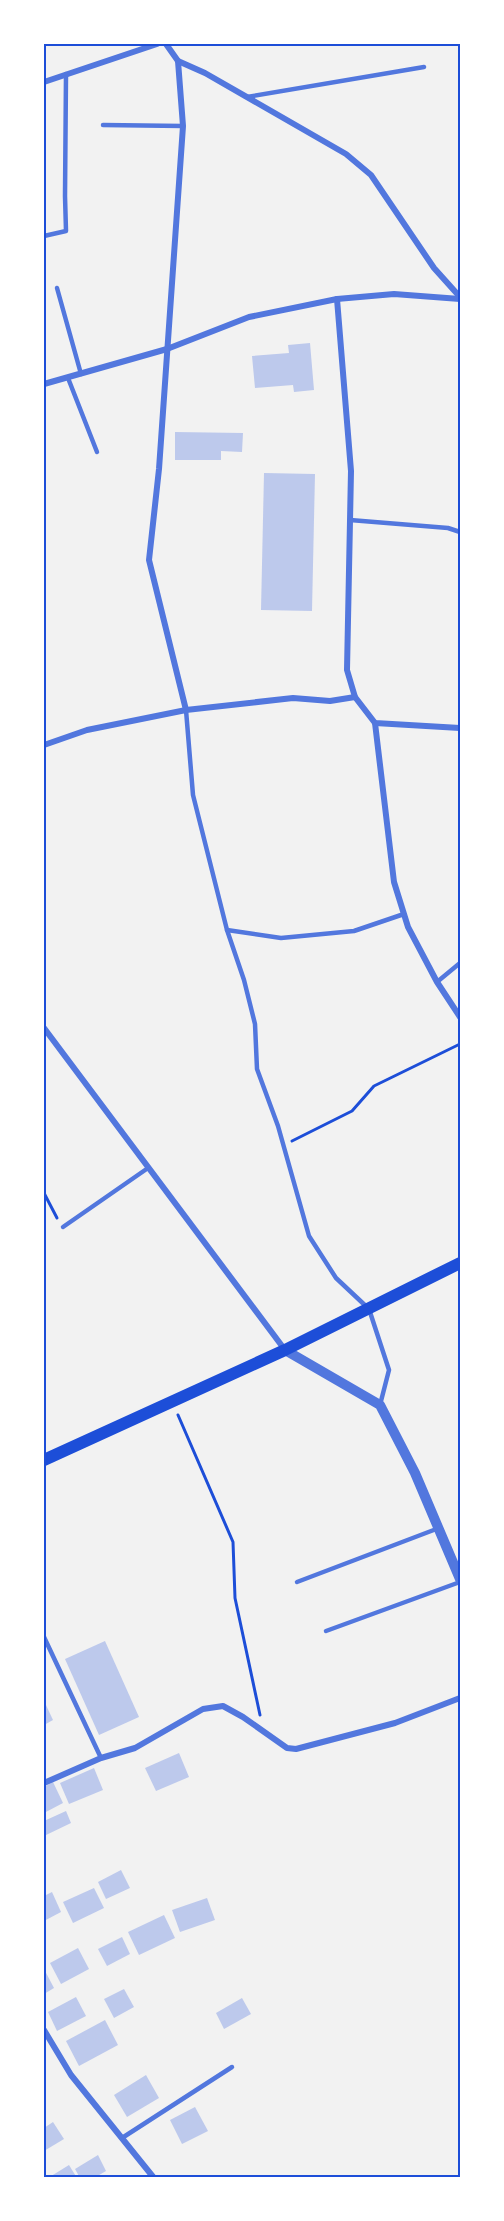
<svg xmlns="http://www.w3.org/2000/svg" width="504" height="2221" font-family="'Crimson Pro',serif">
<rect width="100%" height="100%" fill="#f2f2f2"/>
<g fill="#bdc9ec">
<polygon points="310,343 314,390 294,392 293,385 255,388 252,356 289,353 288,345"/>
<polygon points="175,432 243,433 242,452 221,451 221,460 175,460"/>
<polygon points="264,473 315,474 312,611 261,610"/>
<polygon points="105,1641 139,1717 99,1735 65,1659"/>
<polygon points="45,1703 53,1720 44,1725 44,1704"/>
<polygon points="179,1753 189,1777 156,1791 145,1768"/>
<polygon points="94,1768 103,1790 69,1804 60,1783"/>
<polygon points="53,1782 63,1803 44,1813 44,1787"/>
<polygon points="66,1811 71,1823 44,1836 44,1821"/>
<polygon points="121,1870 130,1888 106,1899 98,1882"/>
<polygon points="94,1888 104,1908 73,1923 63,1902"/>
<polygon points="52,1892 61,1912 44,1921 44,1896"/>
<polygon points="207,1898 215,1920 180,1932 172,1910"/>
<polygon points="164,1915 175,1938 139,1955 128,1932"/>
<polygon points="122,1937 130,1954 107,1966 98,1949"/>
<polygon points="78,1948 89,1969 61,1984 50,1963"/>
<polygon points="44,1969 54,1988 44,1994"/>
<polygon points="124,1989 134,2007 114,2018 104,1999"/>
<polygon points="76,1997 86,2016 57,2031 48,2012"/>
<polygon points="242,1998 251,2014 224,2029 216,2013"/>
<polygon points="105,2020 118,2045 79,2066 66,2041"/>
<polygon points="146,2075 159,2098 127,2117 114,2095"/>
<polygon points="195,2107 208,2131 182,2144 170,2120"/>
<polygon points="53,2122 64,2139 44,2151 44,2128"/>
<polygon points="98,2155 106,2171 94,2178 80,2178 75,2169"/>
<polygon points="69,2165 77,2178 48,2178"/>
</g>
<g fill="none" stroke-linecap="round" stroke-linejoin="round">
<g stroke="#1d4ed8" stroke-width="3">
<polyline points="292,1141 352,1111 374,1086 460,1044"/>
<polyline points="44,1193 57,1218"/>
<polyline points="178,1415 233,1542 235,1598 260,1715"/>
</g>
<g stroke="#5277de" stroke-width="4.5">
<polyline points="247,97 424,67"/>
<polyline points="103,125 183,126"/>
<polyline points="44,236 66,231 65,196 66,74"/>
<polyline points="57,288 81,374"/>
<polyline points="68,378 97,452"/>
<polyline points="350,520 448,528 460,532"/>
<polyline points="186,710 193,795 227,930 244,980 255,1024 257,1069 278,1126 309,1236 336,1278 369,1309 389,1370 380,1405"/>
<polyline points="227,930 281,938 354,931 404,914"/>
<polyline points="437,982 460,963"/>
<polyline points="63,1227 148,1168"/>
<polyline points="297,1582 439,1528"/>
<polyline points="326,1631 460,1582"/>
<polyline points="44,1637 101,1758"/>
<polyline points="122,2138 232,2067"/>
</g>
<g stroke="#5277de" stroke-width="6">
<polyline points="166,44 178,61 205,73 346,154 371,175 434,268 460,297"/>
<polyline points="178,61 183,126 159,469 149,560 186,710"/>
<polyline points="44,82 157,44"/>
<polyline points="337,299 351,471 347,670 355,697 375,723 460,728"/>
<polyline points="44,384 167,349 249,317 337,299 394,294 460,299"/>
<polyline points="375,723 394,882 408,927 437,982 460,1017"/>
<polyline points="44,745 87,730 186,710 293,698 330,701 355,697"/>
<polyline points="44,1028 285,1350"/>
<polyline points="44,1783 101,1758 135,1748 203,1709 223,1706 243,1717 287,1748 296,1749 395,1723 460,1698"/>
<polyline points="44,2030 71,2075 154,2178"/>
</g>
<polyline stroke="#5277de" stroke-width="10" points="285,1350 380,1405 415,1473 460,1579"/>
<polyline stroke="#1d4ed8" stroke-width="12" points="44,1460 285,1350 460,1263"/>
</g>
<rect width="504" height="2221" fill="none" stroke="#ffffff" stroke-width="90"/>
<rect x="45" y="45" width="414" height="2131" fill="none" stroke="#1d4ed8" stroke-width="2"/>
</svg>
